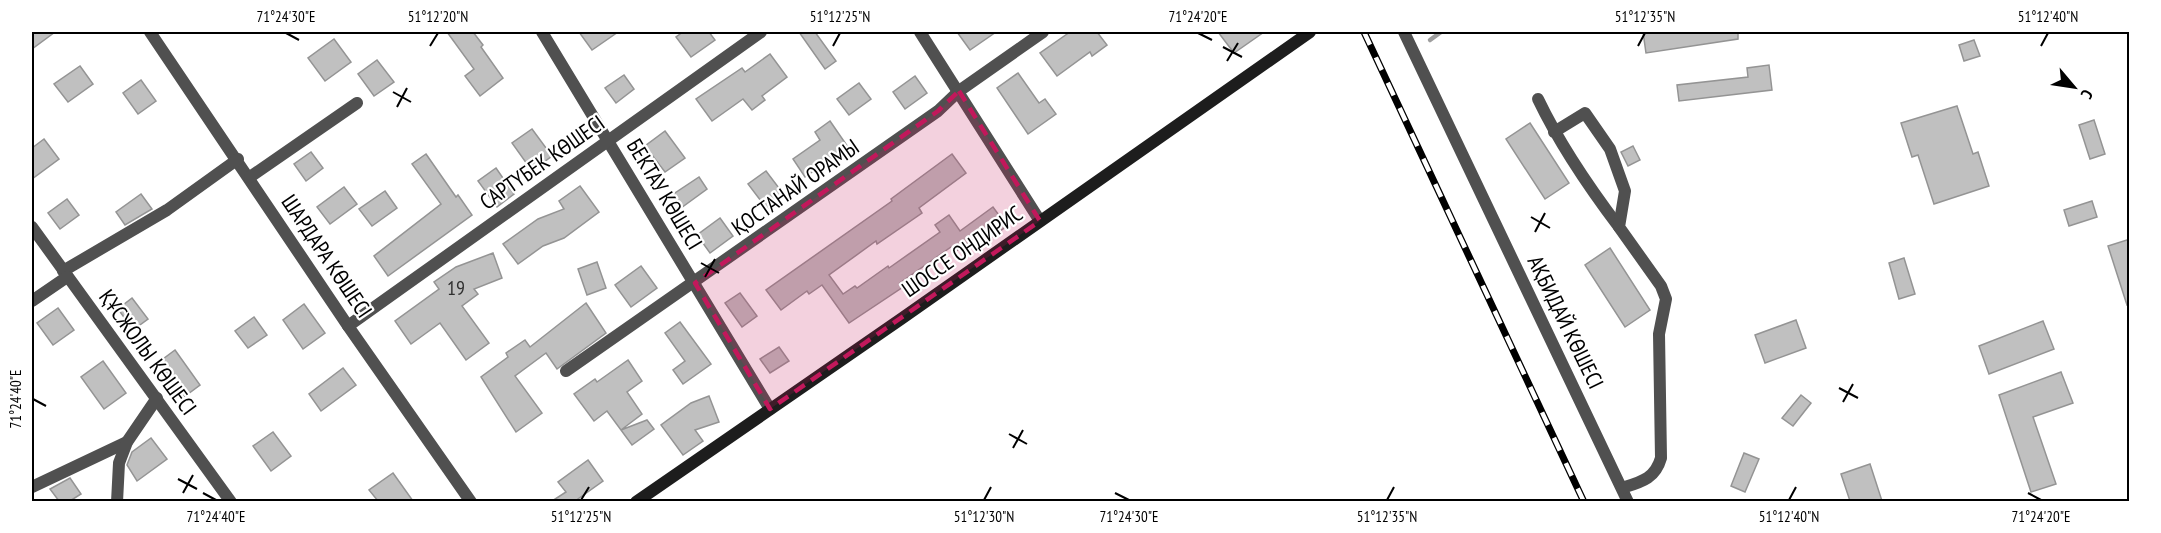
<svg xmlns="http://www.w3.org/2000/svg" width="2161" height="533" font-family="'PT Sans Narrow',sans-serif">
<rect width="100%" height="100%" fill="#fff"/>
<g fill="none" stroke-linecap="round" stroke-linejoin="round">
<polyline stroke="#9e9e9e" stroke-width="4.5" points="1430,40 1441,32"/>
</g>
<g fill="#c0c0c0" stroke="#949494" stroke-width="1.5">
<polygon points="32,32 55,32 32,49"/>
<polygon points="447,32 473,32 483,45 481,47 503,78 480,96 465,76 474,69"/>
<polygon points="579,32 618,32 592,50"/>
<polygon points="683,32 709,32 715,40 691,57 676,37"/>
<polygon points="799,32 815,32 836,61 825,69"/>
<polygon points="957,32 996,32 970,50"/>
<polygon points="1070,32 1097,32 1107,45 1092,56 1090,52 1057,76 1040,53"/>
<polygon points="1218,32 1264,32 1234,53"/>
<polygon points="1643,32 1738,32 1738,39 1646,53"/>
<polygon points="334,39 351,62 325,81 308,58"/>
<polygon points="1974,40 1980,56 1964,61 1959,45"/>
<polygon points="770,54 787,77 762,96 765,100 752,110 743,99 712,121 696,99 742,68 745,72"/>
<polygon points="377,60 394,82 374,96 358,74"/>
<polygon points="1769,65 1772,90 1679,101 1677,85 1748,77 1747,68"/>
<polygon points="80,66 93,84 68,102 54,84"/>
<polygon points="1018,73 1039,103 1045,99 1056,114 1028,134 997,88"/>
<polygon points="624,75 634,89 616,103 605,88"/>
<polygon points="915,76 927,93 905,109 893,92"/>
<polygon points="141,80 156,101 138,114 123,93"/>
<polygon points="859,83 871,99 849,115 837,99"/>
<polygon points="1957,106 1973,154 1978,152 1989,186 1934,204 1918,155 1912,157 1901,123"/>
<polygon points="2094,120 2105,154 2090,159 2079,125"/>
<polygon points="830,121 848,147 805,177 793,159 820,140 815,132"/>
<polygon points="1530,123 1569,183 1545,199 1506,139"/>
<polygon points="532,129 552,156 532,171 512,143"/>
<polygon points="665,131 685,158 665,172 645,146"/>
<polygon points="44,139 59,159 32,179 32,148"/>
<polygon points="1633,146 1640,160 1628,166 1621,152"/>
<polygon points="311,152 323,168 306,181 294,164"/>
<polygon points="426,154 456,197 458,195 472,215 388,276 374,256 441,204 412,164"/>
<polygon points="952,154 966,173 919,208 922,213 877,244 876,241 829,275 843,294 855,286 857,288 888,266 889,268 940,232 935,225 949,215 960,231 993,207 1007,226 989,239 984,231 955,252 951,247 900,283 903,287 849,323 822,285 809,294 807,291 781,310 766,290 892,201 891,199"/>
<polygon points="496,168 514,194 497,207 478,181"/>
<polygon points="766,171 785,196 767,209 748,184"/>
<polygon points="699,177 707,189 681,208 672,195"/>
<polygon points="580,186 599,212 564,238 543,246 518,264 503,244 538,219 564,209 559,201"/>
<polygon points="344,187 357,204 330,224 317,207"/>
<polygon points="385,191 397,208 372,226 359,209"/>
<polygon points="141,194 152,209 125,225 116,212"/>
<polygon points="67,199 79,215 60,229 48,213"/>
<polygon points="2092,201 2097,217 2069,226 2064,210"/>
<polygon points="720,218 733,236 710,253 697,235"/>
<polygon points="2130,239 2130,304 2127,305 2108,246"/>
<polygon points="1610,248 1650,310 1625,327 1585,265"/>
<polygon points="493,253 502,278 474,289 478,294 462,306 489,343 466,360 440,323 411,344 395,321 439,289 434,282 456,267"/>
<polygon points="1904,258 1915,294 1899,299 1889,263"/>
<polygon points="597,262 606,288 587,295 578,269"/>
<polygon points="641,266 657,288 631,307 615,285"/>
<polygon points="740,293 757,316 742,327 725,303"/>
<polygon points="132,298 148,319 133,330 118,309"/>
<polygon points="586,303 606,333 557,369 546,353 515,376 542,413 516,432 481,377 508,357 506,353 525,340 530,347"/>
<polygon points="304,304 325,333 303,349 283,320"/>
<polygon points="58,308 74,330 53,345 37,323"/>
<polygon points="254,317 267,335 248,348 235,331"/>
<polygon points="1796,320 1806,348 1765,363 1755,335"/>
<polygon points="2043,321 2054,349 1989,374 1979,346"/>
<polygon points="680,322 711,364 683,384 673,370 685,361 665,333"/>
<polygon points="779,347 789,361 770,373 760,359"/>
<polygon points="175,350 200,385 184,397 159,362"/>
<polygon points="628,360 642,381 627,392 642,414 621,430 647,420 654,429 632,445 607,411 594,421 574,394 595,379 597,382"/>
<polygon points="103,361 126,393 104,409 81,377"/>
<polygon points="343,368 356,385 321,411 309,394"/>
<polygon points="2061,372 2073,403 2033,417 2056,484 2031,492 1999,395"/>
<polygon points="1801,395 1811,403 1793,426 1782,418"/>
<polygon points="709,396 719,422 695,430 703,441 683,455 661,425 691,403"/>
<polygon points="273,432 291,456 271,471 253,446"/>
<polygon points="151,438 167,459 137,481 127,465 132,452"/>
<polygon points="1744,453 1759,459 1745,492 1731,486"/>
<polygon points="588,460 603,481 575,501 552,501 566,492 558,482"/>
<polygon points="1870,464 1882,501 1850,501 1841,474"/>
<polygon points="393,473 413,501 378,501 369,490"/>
<polygon points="70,478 81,494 70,501 59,501 50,489"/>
</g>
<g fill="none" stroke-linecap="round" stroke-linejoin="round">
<g stroke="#505050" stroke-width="12">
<polyline points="150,32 348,326 471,502"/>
<polyline points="542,32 770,409"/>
<polyline points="920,32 1040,221"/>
<polyline points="1404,32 1628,502"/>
<path d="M1538,99C1560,145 1588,186 1619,227"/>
<path d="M1554,132L1585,113L1610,149L1625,191L1619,227L1661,286L1666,299L1659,334L1661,458C1655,479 1641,482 1622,488"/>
<polyline points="250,177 357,103"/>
<polyline points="32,227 231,502"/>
<polyline points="63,271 167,210 238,159"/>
<polyline points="32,301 67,277"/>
<polyline points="348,326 761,32"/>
<polyline points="566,371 938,111 959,91 1043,32"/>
<polyline points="32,487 127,442"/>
<polyline points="117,502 119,463 127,442 157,398"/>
</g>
<polyline stroke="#1d1d1d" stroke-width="12" points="636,502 901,319 1310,32"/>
<g stroke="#000" stroke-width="7">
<polyline id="rail" points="1364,32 1584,502"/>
</g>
<use href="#rail" stroke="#fff" stroke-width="4.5" stroke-dasharray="14" stroke-linecap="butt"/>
</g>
<path fill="#c2185b" fill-opacity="0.2" stroke="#c2185b" stroke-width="4.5" stroke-dasharray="12 8" stroke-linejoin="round" d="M959,91L1040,221L770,409L695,283L938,111Z"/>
<path fill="none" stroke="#000" stroke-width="2" d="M286,33L299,40M1198,33L1212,40M430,46L438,33M833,46L840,33M1638,46L1645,33M2041,46L2048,33M1223,47L1242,57M1227,61L1238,43M393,92L411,102M397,107L407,88M1531,217L1550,228M1535,232L1545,213M701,263L719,273M705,277L715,259M1839,388L1858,398M33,399L46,406M1843,402L1853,384M1009,434L1027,444M1013,448L1023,430M178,479L197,489M183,493L193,475M203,493L216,500M1115,493L1129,500M2028,493L2041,500M581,500L589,487M984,500L991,487M1387,500L1394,487M1789,500L1796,487"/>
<g text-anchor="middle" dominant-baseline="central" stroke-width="4.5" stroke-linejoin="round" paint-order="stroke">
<g font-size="20" fill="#303030">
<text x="456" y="288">19</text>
</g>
<g font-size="22" fill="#000" stroke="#fff">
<text transform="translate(542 162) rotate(-35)">САРТҮБЕК КӨШЕСІ</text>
<text transform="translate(795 187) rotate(-35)">ҚОСТАНАЙ ОРАМЫ</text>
<text transform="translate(665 194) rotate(59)">БЕКТАУ КӨШЕСІ</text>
<text transform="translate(962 251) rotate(-35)">ШОССЕ ОНДИРИС</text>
<text transform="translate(327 256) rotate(56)">ШАРДАРА КӨШЕСІ</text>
<text transform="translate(1566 322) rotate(64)">АҚБИДАЙ КӨШЕСІ</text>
<text transform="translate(148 352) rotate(54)">ҚҰСЖОЛЫ КӨШЕСІ</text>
</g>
</g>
<rect width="2161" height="533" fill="none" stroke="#ffffff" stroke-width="66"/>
<g transform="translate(2074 87) rotate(119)" stroke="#ffffff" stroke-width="4.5" paint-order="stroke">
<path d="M0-4.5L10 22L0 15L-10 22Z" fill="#000000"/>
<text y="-9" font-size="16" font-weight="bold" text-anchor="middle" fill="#000000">С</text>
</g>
<rect x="33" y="33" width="2095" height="467" fill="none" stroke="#000" stroke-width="2"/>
<g font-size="15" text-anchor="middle" fill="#000">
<text x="286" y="22">71°24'30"E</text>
<text x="438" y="22">51°12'20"N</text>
<text x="840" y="22">51°12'25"N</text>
<text x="1198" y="22">71°24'20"E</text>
<text x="1645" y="22">51°12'35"N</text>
<text x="2048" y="22">51°12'40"N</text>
<text transform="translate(16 399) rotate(-90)" y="5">71°24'40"E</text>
<text x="216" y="522">71°24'40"E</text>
<text x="581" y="522">51°12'25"N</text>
<text x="984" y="522">51°12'30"N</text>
<text x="1129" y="522">71°24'30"E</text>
<text x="1387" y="522">51°12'35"N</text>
<text x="1789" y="522">51°12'40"N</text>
<text x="2041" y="522">71°24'20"E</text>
</g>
</svg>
